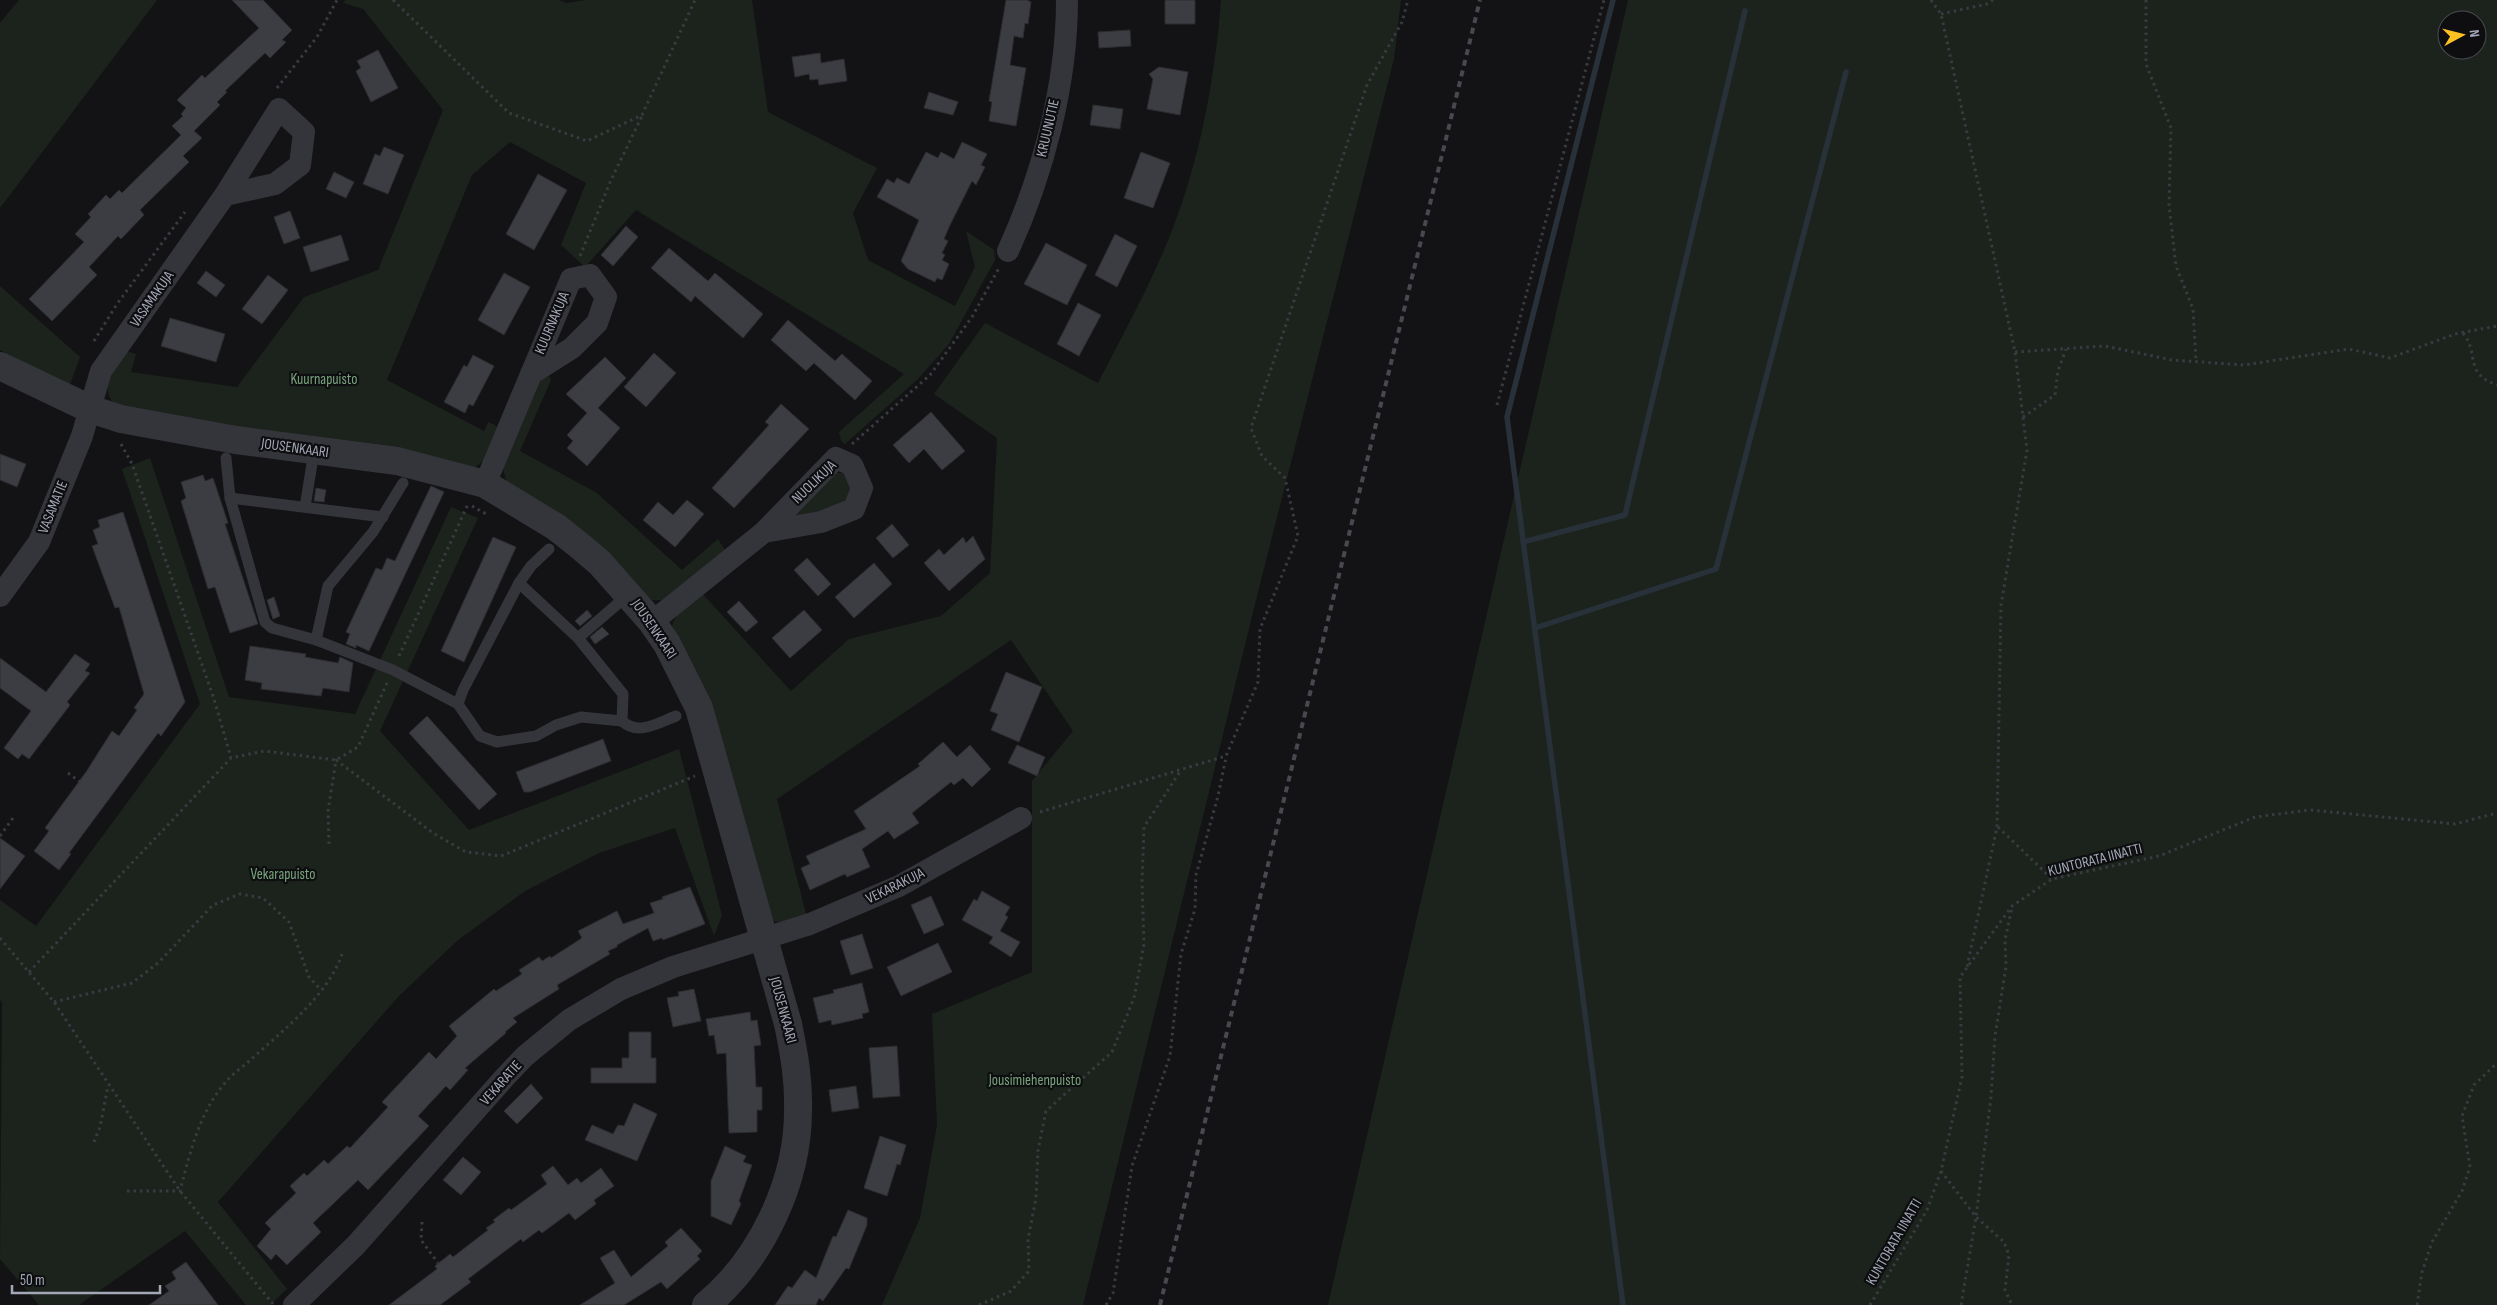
<svg xmlns="http://www.w3.org/2000/svg" width="2497" height="1305" font-family="'Sofia Sans Condensed',sans-serif">
<rect width="100%" height="100%" fill="#131315"/>
<g fill="#1b231c" fill-rule="evenodd">
<polygon points="19,0 157,0 0,208 0,23"/>
<path d="M345,0H559L566,3L586,0H752L768,112L877,168L853,213L868,260L955,306L975,267L966,231L994,250L995,260L949,344L918,379L845,444L841,441L839,432L904,374L636,210L585,267L561,245L586,183L510,142L472,175L387,380L484,431L488,422L497,426C492,441 489,460 474,468L115,406C100,387 112,370 121,350L136,354L131,372L237,387L304,297L378,270L443,110L363,9L344,3Z"/>
<path d="M1221,0H1401L1394,59L1258,592L1083,1305H882L920,1218L937,1125L932,1014L1032,972V781L1073,731L1011,640L777,799L807,918L777,922L773,920L672,629C673,613 690,602 700,591L791,691L849,639L941,616L990,573L997,438L934,394L985,323L1098,383C1123,334 1151,284 1171,233C1200,160 1215,78 1221,0Z"/>
<path d="M1628,0H2497V1305H1328ZM2447,20H2477V50H2447Z"/>
<polygon points="0,286 80,357 69,387 0,350"/>
<polygon points="549,376 551,380 520,451 597,493 682,570 718,539 725,550 662,600 651,600 506,481 502,464 530,393 544,377"/>
<polygon points="150,458 229,697 355,714 451,507 478,518 380,731 469,830 679,749 722,915 714,936 675,828 599,853 525,891 458,940 398,997 218,1202 287,1289 270,1305 246,1305 185,1231 79,1305 39,1305 0,1259 2,1002 0,1000 0,900 36,926 200,704 122,469"/>
<polygon points="846,472 857,487 837,511 782,518 832,474"/>
</g>
<g fill="none" stroke-linecap="round" stroke-linejoin="round">
<g stroke="#28313a" stroke-width="5.5">
<polyline points="1613,0 1507,417 1623,1305"/>
<polyline points="1523,542 1625,515 1745,11"/>
<polyline points="1535,628 1716,569 1846,72"/>
</g>
</g>
<g fill="#3c3d43" stroke="#2d2d31">
<polygon points="232,0 263,0 292,30 282,40 286,42 270,58 265,53 225,91 227,92 217,102 220,105 194,131 202,138 183,156 189,162 140,210 144,215 121,239 118,236 89,267 97,275 52,321 29,299 84,242 75,234 91,217 88,214 106,195 110,199 119,190 122,193 181,135 172,126 183,116 181,114 186,108 177,100 202,75 205,78 259,28"/>
<polygon points="1006,0 1027,0 1031,2 1028,24 1025,23 1023,38 1014,36 1010,65 1026,68 1016,126 989,121 992,102 989,101"/>
<rect x="1165" y="0" width="30" height="24"/>
<polygon points="1130,30 1131,46 1099,48 1098,32"/>
<polygon points="378,50 398,88 371,102 356,71 361,68 357,61"/>
<polygon points="820,53 821,63 844,59 847,81 819,85 818,79 810,80 809,74 795,77 792,57"/>
<polygon points="1159,67 1188,72 1180,115 1147,109 1153,79 1149,74"/>
<polygon points="929,92 958,102 953,115 924,108"/>
<polygon points="1093,105 1123,109 1120,129 1090,125"/>
<polygon points="962,142 987,154 981,165 985,167 976,185 972,181 950,225 944,239 948,241 942,253 945,255 942,260 949,264 942,280 937,278 935,282 908,269 901,261 919,220 877,197 887,179 894,183 897,178 909,184 926,152 938,158 941,152 954,159"/>
<polygon points="384,147 404,155 388,194 363,184 375,154 380,156"/>
<polygon points="1141,152 1170,163 1153,208 1124,198"/>
<polygon points="334,172 354,182 346,198 326,189"/>
<polygon points="538,174 567,190 534,250 506,234"/>
<polygon points="290,211 300,238 284,244 274,217"/>
<polygon points="626,226 638,237 613,266 601,255"/>
<polygon points="1115,234 1137,246 1117,287 1095,275"/>
<polygon points="341,235 349,260 311,272 303,247"/>
<polygon points="1046,243 1087,265 1067,305 1024,284"/>
<polygon points="669,248 708,281 715,273 763,314 743,338 695,296 691,302 651,268"/>
<polygon points="206,271 225,285 216,297 197,283"/>
<polygon points="504,273 530,287 504,335 478,320"/>
<polygon points="268,275 288,290 262,324 242,309"/>
<polygon points="1078,303 1101,315 1079,356 1057,344"/>
<polygon points="170,318 225,334 216,362 161,346"/>
<polygon points="788,320 835,361 842,354 872,381 855,400 814,363 806,371 771,340"/>
<polygon points="654,353 676,373 646,407 624,387"/>
<polygon points="473,355 494,366 473,406 469,404 465,413 444,402 464,365 467,367"/>
<polygon points="605,357 626,378 598,408 620,428 587,466 567,448 573,441 567,435 587,413 566,394"/>
<polygon points="781,404 809,429 734,508 712,488 769,425 765,422"/>
<polygon points="931,412 965,451 942,470 924,449 909,463 893,445"/>
<polygon points="0,454 26,464 17,487 0,480"/>
<polygon points="203,475 205,481 213,478 228,523 225,524 258,624 230,633 215,587 208,589 181,501 186,498 181,482"/>
<polygon points="431,486 444,492 369,651 356,645 356,648 346,644 350,634 346,632 376,568 382,570 387,558 395,561"/>
<polygon points="316,488 326,490 324,502 314,501"/>
<polygon points="687,500 704,514 675,547 643,520 658,502 673,515"/>
<polygon points="123,512 185,702 161,736 158,733 69,853 71,854 59,870 34,851 49,831 45,828 86,772 112,731 119,736 137,710 134,708 144,694 119,607 115,608 92,546 98,544 93,530 100,527 98,520"/>
<polygon points="892,524 909,545 893,558 876,538"/>
<polygon points="973,536 985,559 949,591 924,563 939,549 944,555 963,537 966,543"/>
<polygon points="493,537 516,547 464,662 441,651"/>
<polygon points="807,558 831,584 818,596 794,570"/>
<polygon points="874,563 892,584 854,618 835,597"/>
<polygon points="274,597 280,616 273,619 267,600"/>
<polygon points="739,601 758,622 746,632 727,612"/>
<polygon points="587,610 592,616 580,626 575,621"/>
<polygon points="804,610 822,630 790,658 772,638"/>
<polygon points="602,627 609,634 595,644 590,637"/>
<polygon points="250,646 306,654 305,657 338,663 340,657 353,663 349,692 323,688 321,696 261,689 262,683 245,680"/>
<polygon points="75,654 90,664 85,671 90,673 67,702 70,705 29,759 22,754 18,759 4,748 31,711 0,688 0,658 46,692"/>
<polygon points="1006,672 1042,687 1019,742 991,730 998,714 990,711"/>
<polygon points="427,716 497,794 479,810 409,733"/>
<polygon points="603,739 611,761 530,792 524,792 516,772"/>
<polygon points="943,742 957,757 970,745 991,769 972,787 963,778 954,785 951,782 912,813 919,823 894,839 888,831 862,849 870,867 847,877 845,874 810,890 801,868 810,864 806,856 866,829 854,811 920,766 918,764"/>
<polygon points="1017,745 1045,757 1037,776 1008,763"/>
<polygon points="0,838 25,856 0,889"/>
<polygon points="690,887 705,924 663,940 662,938 653,941 648,928 617,945 617,947 608,951 610,954 557,985 559,989 513,1018 517,1022 505,1032 506,1033 465,1068 468,1070 450,1090 446,1086 418,1116 429,1126 368,1190 358,1180 313,1223 321,1232 287,1265 276,1254 271,1260 257,1246 271,1229 265,1223 296,1193 290,1186 304,1173 307,1176 324,1160 328,1164 347,1146 350,1148 388,1107 382,1102 429,1052 436,1059 457,1036 449,1026 494,989 496,991 522,974 519,970 539,957 542,961 550,956 551,958 582,938 578,931 617,911 623,924 654,913 650,903 663,899 662,897"/>
<polygon points="982,891 1010,907 1005,915 1008,917 1000,931 1020,942 1011,957 989,943 993,937 962,920 974,899 977,901"/>
<polygon points="931,896 944,925 924,934 911,905"/>
<polygon points="862,934 873,968 851,975 840,941"/>
<polygon points="938,943 952,972 901,996 887,967"/>
<polygon points="862,983 869,1012 862,1014 863,1018 832,1025 831,1020 819,1023 813,998 834,993 833,990"/>
<polygon points="694,989 701,1021 673,1027 667,998 679,996 678,992"/>
<polygon points="750,1012 751,1021 757,1020 761,1045 754,1046 756,1087 762,1087 762,1110 757,1110 757,1132 729,1133 726,1053 717,1054 714,1035 709,1036 706,1019"/>
<polygon points="629,1032 651,1032 651,1058 656,1058 656,1083 591,1083 591,1068 622,1068 622,1058 629,1058"/>
<polygon points="897,1046 900,1096 873,1098 869,1048"/>
<polygon points="531,1084 543,1098 517,1124 504,1111"/>
<polygon points="856,1086 859,1108 832,1112 829,1090"/>
<polygon points="634,1103 657,1114 637,1161 585,1140 592,1125 613,1134 618,1125 624,1126"/>
<polygon points="880,1136 906,1145 900,1165 897,1164 887,1196 864,1188"/>
<polygon points="725,1146 746,1156 743,1162 752,1165 739,1201 741,1204 731,1225 711,1216 711,1181"/>
<polygon points="463,1157 481,1172 461,1195 443,1180"/>
<polygon points="553,1166 568,1185 577,1178 581,1183 601,1168 614,1186 594,1200 596,1204 575,1220 569,1213 542,1233 539,1230 523,1242 521,1239 468,1279 471,1282 440,1305 389,1305 437,1269 435,1266 450,1254 453,1257 488,1230 486,1228 495,1222 493,1220 509,1208 511,1210 547,1184 541,1175"/>
<polygon points="848,1210 867,1218 867,1225 849,1269 846,1268 823,1301 819,1298 816,1305 775,1305 788,1286 792,1288 805,1270 816,1278 833,1236 836,1237"/>
<polygon points="681,1228 702,1251 697,1256 700,1259 667,1289 661,1282 624,1305 580,1305 615,1283 600,1258 614,1250 631,1277 668,1246 665,1242"/>
<polygon points="186,1262 218,1305 149,1305 169,1291 165,1286 176,1279 172,1272"/>
</g>
<g fill="none" stroke-linecap="round" stroke-linejoin="round">
<g stroke="#3a3b42" stroke-width="3" stroke-dasharray="2.5 4" stroke-linecap="butt">
<polyline points="393,0 509,113 587,141 642,115 695,0"/>
<polyline points="1931,0 1941,14 2015,352 2027,450 2001,605 1997,827 1967,967"/>
<polyline points="2146,0 2146,64 2171,128 2169,205 2176,266 2193,309 2196,362"/>
<polyline points="1941,14 1987,4 1993,0"/>
<polyline points="277,88 317,37 337,0"/>
<polyline points="580,256 611,180 642,116"/>
<path d="M2463,333C2480,354 2463,373 2497,385"/>
<polyline points="94,341 117,304 185,212"/>
<polyline points="2015,352 2105,346 2172,360 2244,365 2349,349 2390,358 2455,334 2497,326"/>
<polyline points="1497,405 1604,0"/>
<polyline points="2023,417 2055,395 2058,371 2066,349"/>
<polyline points="121,444 132,464 214,699 231,758"/>
<polyline points="852,444 930,375 972,317 999,268"/>
<polyline points="472,506 488,515"/>
<polyline points="399,656 468,504"/>
<polyline points="68,773 83,784"/>
<polyline points="1040,812 1226,756 1258,682 1260,629 1298,536 1285,478 1262,456 1251,428 1367,85 1402,22 1408,0"/>
<polyline points="1998,827 2052,879"/>
<polyline points="0,836 13,818"/>
<polyline points="329,844 328,811 336,760 433,833 466,852 501,856 695,776"/>
<polyline points="0,938 54,1002 180,1191 273,1304"/>
<polyline points="29,972 231,758 264,751 336,760 358,747 387,683"/>
<polyline points="54,1002 132,983 158,963 213,905 240,894 263,898 289,922 309,977 321,990"/>
<polyline points="94,1142 100,1127 108,1086"/>
<polyline points="1941,1171 1976,1217 2004,1242 2009,1255 2005,1290 2012,1305"/>
<path d="M127,1191H180C190,1153 199,1113 225,1083C231,1075 240,1069 248,1062C280,1033 328,996 342,954"/>
<polyline points="422,1222 421,1240 438,1263"/>
<polyline points="979,1305 1011,1291 1029,1271 1028,1239 1036,1198 1038,1150 1046,1111 1112,1052 1134,998 1144,944 1142,882 1144,827 1181,770"/>
<polyline points="1106,1305 1113,1293 1132,1166 1170,1056 1181,954 1195,909 1196,875 1218,796 1226,757"/>
<polyline points="1870,1305 1927,1210 1941,1171 1962,1077 1960,977 2012,906 2052,879 2159,856 2255,817 2310,810 2455,824 2497,813"/>
<polyline points="1961,1305 1976,1217 1991,1097 1995,1036 2006,966 2005,940 2012,907"/>
<polyline points="2417,1305 2422,1272 2432,1242 2462,1191 2470,1167 2462,1116 2474,1085 2497,1063"/>
</g>
<g stroke="#34343b" stroke-width="11">
<polyline points="226,458 230,498 265,622 272,628 316,640 328,586 373,532 403,483"/>
<polyline points="230,498 383,517"/>
<polyline points="305,507 314,451"/>
<path d="M549,549L531,566L519,583L578,638L623,694L622,721C638,736 658,723 676,716"/>
<polyline points="519,583 463,690 458,704 480,736 497,742 536,736 556,725 581,717 622,721"/>
<polyline points="578,638 629,594"/>
<polyline points="316,640 393,670 458,704"/>
</g>
<g stroke="#34343b" stroke-width="22">
<path d="M1008,251C1043,174 1067,84 1067,0"/>
<polyline points="485,484 571,279 590,275 606,297 597,323 572,348 531,374"/>
<polyline points="0,596 39,542 82,436 101,371 225,195 279,109 304,132 300,165 275,184 225,195"/>
<polyline points="652,622 764,532 836,458 852,465 862,488 854,509 821,522 764,532"/>
<polyline points="294,1305 356,1245 505,1077 525,1056 569,1020 621,989 673,967 810,924 899,886 1021,818"/>
</g>
<path stroke="#34343b" stroke-width="28" d="M0,366L90,409L121,419L236,440L397,461L485,484L556,527L580,546L600,563L652,622L667,644L699,708L788,1024C794,1053 799,1081 798,1111C798,1182 761,1260 706,1305"/>
<polyline stroke="#474850" stroke-width="4" stroke-dasharray="6 5" stroke-linecap="butt" points="1160,1305 1480,0"/>
</g>
<g text-anchor="middle" dominant-baseline="central" stroke-width="4.5" stroke-linejoin="round" paint-order="stroke">
<g font-size="15" fill="#a3a8b7" stroke="#0e0e10">
<text transform="translate(1048 128) rotate(-77)">KRUUNUTIE</text>
<text transform="translate(152 299) rotate(-55)">VASAMAKUJA</text>
<text transform="translate(552 323) rotate(-67)">KUURNAKUJA</text>
<text transform="translate(295 448) rotate(8)">JOUSENKAARI</text>
<text transform="translate(814 482) rotate(-44)">NUOLIKUJA</text>
<text transform="translate(53 507) rotate(-68)">VASAMATIE</text>
<text transform="translate(654 629) rotate(56)">JOUSENKAARI</text>
<text transform="translate(2095 860) rotate(-14)">KUNTORATA IINATTI</text>
<text transform="translate(895 886) rotate(-26)">VEKARAKUJA</text>
<text transform="translate(783 1010) rotate(75)">JOUSENKAARI</text>
<text transform="translate(501 1083) rotate(-48)">VEKARATIE</text>
<text transform="translate(1894 1242) rotate(-60)">KUNTORATA IINATTI</text>
</g>
<g font-size="15" fill="#78a47d" stroke="#0e0e10">
<text x="324" y="379">Kuurnapuisto</text>
<text x="283" y="874">Vekarapuisto</text>
<text x="1035" y="1080">Jousimiehenpuisto</text>
</g>
</g>
<g transform="translate(2462 35) rotate(83)"><circle r="24" fill="#0e0e10" stroke="#4a4c53"/>
<path d="M0-4L9 19L0 12L-9 19Z" fill="#ffc121"/>
<text y="-8" font-size="14" font-weight="bold" text-anchor="middle" fill="#a3a8b7">N</text>
</g>
<path d="M12 1285v8h148v-8" fill="none" stroke="#a3a8b7" stroke-width="2.5"/>
<text x="20" y="1285" font-size="15" fill="#a3a8b7" stroke="#0e0e10" stroke-width="4" paint-order="stroke">50 m</text>
</svg>
